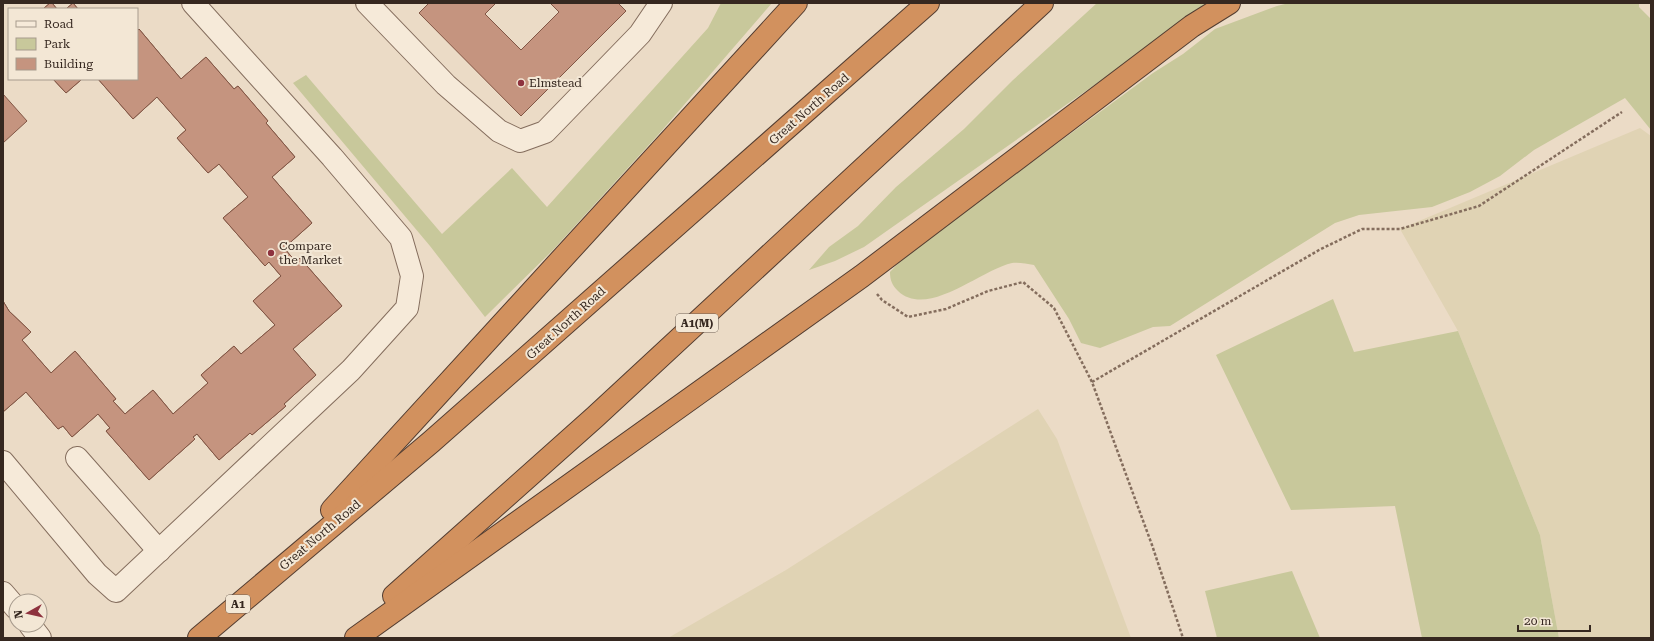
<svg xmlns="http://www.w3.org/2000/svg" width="1654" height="641" font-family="'Roboto Serif',serif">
<rect width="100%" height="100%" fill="#ebdbc6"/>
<g fill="#e0d3b4">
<polygon points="1640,128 1651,136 1651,638 1559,638 1540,535 1458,331 1400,229"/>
<polygon points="1038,409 1057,439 1131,638 668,638 786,570"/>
</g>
<g fill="#c8c89b">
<polygon points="721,3 772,3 658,135 552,251 485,317 430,246 293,83 306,75 442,234 512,168 547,207 708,28"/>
<polygon points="1097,3 1211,3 864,247 835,261 809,270 829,247 858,226 896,187 964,129 1013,80"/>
<path d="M1289,3H1639V7L1651,19V130L1625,98L1534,150L1500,176L1470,192L1432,207L1359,215L1335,223L1170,326L1153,327L1100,348L1081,343L1069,319L1034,265C1027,264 1019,262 1012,263C980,270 928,319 898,291C892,285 890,280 890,272L908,253L1153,73L1183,54L1215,29L1277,6Z"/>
<polygon points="1333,299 1354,352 1458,331 1540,535 1559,638 1422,638 1395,506 1291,510 1216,355"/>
<polygon points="1292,571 1320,638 1217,638 1205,591"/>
</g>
<g fill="#c5947f" stroke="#815645">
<polygon points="50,3 52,3 57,9 43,9"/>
<polygon points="50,3 52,3 57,9 43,9"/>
<polygon points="73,3 78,9 66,9"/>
<polygon points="73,3 78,9 66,9"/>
<polygon points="429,3 496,3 485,14 521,50 559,12 550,3 618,3 626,11 521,116 419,13"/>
<polygon points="139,29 181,79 206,57 234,89 238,86 268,121 266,123 295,157 272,177 312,223 284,248 296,262 300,258 342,306 293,349 316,375 284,404 286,406 252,435 250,433 219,460 197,434 193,437 195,439 149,480 106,431 110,428 98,414 72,437 63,426 58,429 26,392 3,412 3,301 9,311 31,332 22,340 51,373 75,351 116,399 113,401 125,414 153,390 173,414 208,383 201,375 234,346 241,354 275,325 253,301 281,276 269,262 265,266 223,218 248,197 219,164 208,173 177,138 186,130 157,97 133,119 98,79 137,79 137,31"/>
<polygon points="139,29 181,79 206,57 234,89 238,86 268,121 266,123 295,157 272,177 312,223 284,248 296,262 300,258 342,306 293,349 316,375 284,404 286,406 252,435 250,433 219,460 197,434 193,437 195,439 149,480 106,431 110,428 98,414 72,437 63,426 58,429 26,392 3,412 3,301 9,311 31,332 22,340 51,373 75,351 116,399 113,401 125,414 153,390 173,414 208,383 201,375 234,346 241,354 275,325 253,301 281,276 269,262 265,266 223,218 248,197 219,164 208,173 177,138 186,130 157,97 133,119 98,79 137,79 137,31"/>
<polygon points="53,79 82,79 66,93"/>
<polygon points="53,79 82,79 66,93"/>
<polygon points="3,94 27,121 3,143"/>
</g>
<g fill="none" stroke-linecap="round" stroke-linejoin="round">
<g stroke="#846d5d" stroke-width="24">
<g id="minor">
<polyline points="367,3 446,85 499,131 520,141 545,132 640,34 661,3"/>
<polyline points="77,458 159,551"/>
<polyline points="3,462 97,574 116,591 351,370 407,308 412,276 401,238 332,157 193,3"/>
<polyline points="3,593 16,608"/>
<polyline points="30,625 40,638"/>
</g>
</g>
<g stroke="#533d31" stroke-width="24">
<g id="highway">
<polyline points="332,510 796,3"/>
<polyline points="394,596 595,417 1042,3"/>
<polyline points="199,638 431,442 928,3"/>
<polyline points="356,638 862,276 1192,26 1229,3"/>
</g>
</g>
<g stroke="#846d5d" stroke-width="2.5" stroke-dasharray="3 2" stroke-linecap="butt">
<polyline points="877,294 882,300 908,317 946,309 988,291 1023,282 1054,308 1092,382 1152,545 1183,638"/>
<polyline points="1092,382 1319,250 1362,229 1400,229 1479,206 1622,112"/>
</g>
<use href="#minor" stroke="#f6ead9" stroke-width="22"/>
<use href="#highway" stroke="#d2915e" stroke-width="22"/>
</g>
<g fill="#8e323e" stroke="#f3e7d5" stroke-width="1.5">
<circle cx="521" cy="83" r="4"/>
<circle cx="271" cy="253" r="4"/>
</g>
<g text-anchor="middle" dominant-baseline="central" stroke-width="4" stroke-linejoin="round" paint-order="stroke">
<g fill="#f3e7d5" stroke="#6f6156" stroke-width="1">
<rect x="676" y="314" width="42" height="18" rx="3"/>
<rect x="226" y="595" width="24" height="18" rx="3"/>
</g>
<g font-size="11" font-weight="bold" fill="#362820">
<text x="697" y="323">A1(M)</text>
<text x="238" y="604">A1</text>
</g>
<g font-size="12" fill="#362820" stroke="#f3e7d5" text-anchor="start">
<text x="529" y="83">Elmstead</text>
<text x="279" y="246">Compare<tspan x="279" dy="14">the Market</tspan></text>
</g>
<g font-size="12" fill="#362820" stroke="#f3e7d5">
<text transform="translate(809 109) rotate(-41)">Great North Road</text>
<text transform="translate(566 323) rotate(-42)">Great North Road</text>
<text transform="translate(320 535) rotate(-40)">Great North Road</text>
</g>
</g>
<rect width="1654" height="641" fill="none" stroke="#362820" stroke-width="8"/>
<rect x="8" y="8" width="130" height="72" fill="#f3e7d5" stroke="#a79b8d"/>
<rect x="16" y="21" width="20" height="6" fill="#f6ead9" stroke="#a79b8d"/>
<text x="44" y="28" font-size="12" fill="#362820">Road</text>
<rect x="16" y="38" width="20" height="12" fill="#c8c89b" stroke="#a79b8d"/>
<text x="44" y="48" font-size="12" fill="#362820">Park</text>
<rect x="16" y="58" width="20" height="12" fill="#c5947f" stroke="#a79b8d"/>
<text x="44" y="68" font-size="12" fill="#362820">Building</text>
<g transform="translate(28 613) rotate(262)"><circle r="19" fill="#f3e7d5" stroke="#a79b8d"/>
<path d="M0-3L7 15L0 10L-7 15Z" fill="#8e323e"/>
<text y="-6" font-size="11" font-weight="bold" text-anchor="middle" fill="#362820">N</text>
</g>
<path d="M1518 625v6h72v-6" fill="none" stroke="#362820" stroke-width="2"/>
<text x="1524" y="625" font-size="12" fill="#362820" stroke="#f3e7d5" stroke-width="3" paint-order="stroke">20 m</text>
</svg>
